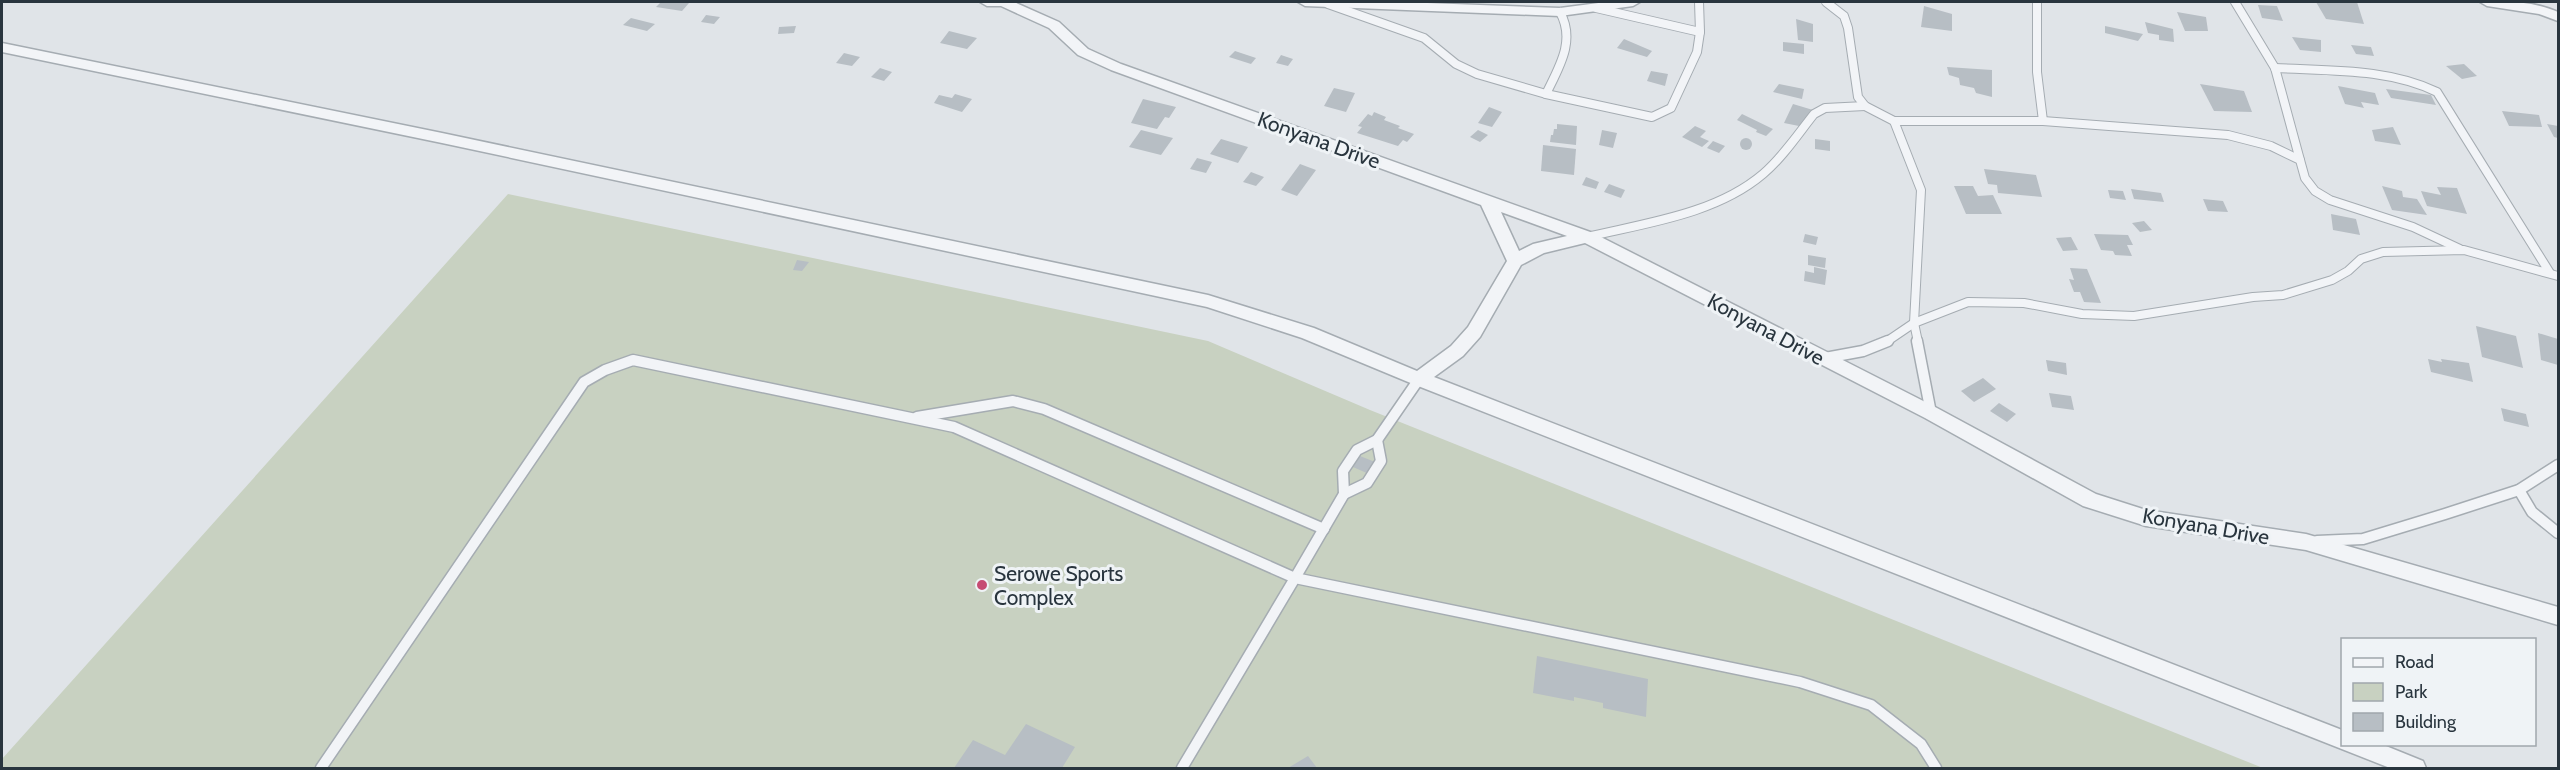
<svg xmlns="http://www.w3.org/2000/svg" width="2560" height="770" font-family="Cabin,sans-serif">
<rect width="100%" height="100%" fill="#e0e4e8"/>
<polygon fill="#c8d1c1" points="508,194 1208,341 1370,410 2263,768 2,768 2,759"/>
<g fill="#b7bec4">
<polygon points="661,2 687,2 689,3 682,11 656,7"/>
<polygon points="2316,2 2357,2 2364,24 2326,19"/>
<polygon points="2258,5 2277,6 2283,21 2262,18"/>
<polygon points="1924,6 1952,14 1952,31 1921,27"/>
<polygon points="2177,12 2206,17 2208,31 2185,31"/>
<polygon points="706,15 720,17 714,24 701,22"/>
<polygon points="631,18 655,24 647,31 623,25"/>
<polygon points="1796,19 1813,24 1813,42 1798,40"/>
<polygon points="2145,22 2173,29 2174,42 2159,40 2159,35 2148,33"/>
<polygon points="796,26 794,33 778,34 779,27"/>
<polygon points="2105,26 2143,34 2138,41 2105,33"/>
<polygon points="949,31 977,38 967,49 940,43"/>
<polygon points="2292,37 2321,40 2321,52 2300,50"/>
<polygon points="1624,39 1652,51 1647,57 1617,48"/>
<polygon points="1783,42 1804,44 1804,54 1783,51"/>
<polygon points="2351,45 2371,47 2374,56 2356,54"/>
<polygon points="1235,51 1256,58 1251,64 1229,57"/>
<polygon points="844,53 860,57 852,66 836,63"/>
<polygon points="1281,55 1293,59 1288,66 1276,63"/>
<polygon points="2464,64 2477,76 2462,79 2446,66"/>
<polygon points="1947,67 1992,70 1992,97 1976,93 1974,88 1960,85 1959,78 1949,75"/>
<polygon points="880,68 892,72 884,81 871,77"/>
<polygon points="1651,71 1668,74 1665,86 1647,81"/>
<polygon points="1779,84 1804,89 1802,99 1773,92"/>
<polygon points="2200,84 2244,91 2252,112 2214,111"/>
<polygon points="2338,86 2375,93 2379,105 2361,102 2364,108 2345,104"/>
<polygon points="1334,88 1355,93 1346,112 1324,106"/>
<polygon points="2386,89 2431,95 2436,105 2391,98"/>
<polygon points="955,94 972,99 962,112 934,103 939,95 952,98"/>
<polygon points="1143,99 1176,107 1169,118 1165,117 1157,129 1131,123"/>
<polygon points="1793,104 1813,110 1799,126 1784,123"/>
<polygon points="1489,107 1502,112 1492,127 1478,123"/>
<polygon points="2502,111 2539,115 2542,127 2509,126"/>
<polygon points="1374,112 1386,117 1384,120 1400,126 1398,128 1414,134 1407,142 1403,140 1398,146 1357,133 1362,127 1358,126 1368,114 1372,116"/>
<polygon points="1742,114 1773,129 1766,136 1756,132 1757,130 1737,120"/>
<polygon points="1557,124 1577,126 1576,145 1550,142 1551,135 1553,135 1554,129 1557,129"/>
<polygon points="2547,124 2558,126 2558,138 2554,137"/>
<polygon points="1695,126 1706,131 1700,137 1709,141 1702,147 1682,137"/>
<polygon points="2393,127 2401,145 2375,141 2372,130"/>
<polygon points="1141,130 1173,138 1161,155 1129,147"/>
<polygon points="1478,130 1488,135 1480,142 1470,137"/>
<polygon points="1602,130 1617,133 1613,148 1599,145"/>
<circle cx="1746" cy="144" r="6"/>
<polygon points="1221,139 1248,147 1238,163 1210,154"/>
<polygon points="1815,139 1830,141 1830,151 1815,149"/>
<polygon points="1713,141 1725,146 1719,153 1707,148"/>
<polygon points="1543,145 1576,149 1574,175 1541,171"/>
<polygon points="1197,158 1212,162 1206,173 1190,169"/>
<polygon points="1300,164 1316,170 1297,196 1281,190"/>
<polygon points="1984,169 2036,175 2042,197 1998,193 1997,185 1988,184"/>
<polygon points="1251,172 1264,177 1256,186 1243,182"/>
<polygon points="1586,177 1599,182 1596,189 1582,185"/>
<polygon points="1609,184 1625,190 1621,198 1604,192"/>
<polygon points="1954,186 1973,186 1978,196 1993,195 2002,214 1966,214"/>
<polygon points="2382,186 2402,191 2403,197 2417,199 2427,215 2392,210"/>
<polygon points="2437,187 2457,188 2467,214 2427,206 2421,191 2441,195"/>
<polygon points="2131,189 2161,193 2164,202 2134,199"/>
<polygon points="2108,190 2123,191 2126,200 2110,198"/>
<polygon points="2203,199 2223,201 2228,212 2208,211"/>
<polygon points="2331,214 2356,219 2360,235 2333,230"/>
<polygon points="2144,221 2152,230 2140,232 2132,223"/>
<polygon points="1805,234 1818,237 1816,245 1803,242"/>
<polygon points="2094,234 2128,235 2133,245 2127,245 2132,256 2115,255 2113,251 2101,250"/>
<polygon points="2071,237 2078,250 2063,251 2056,238"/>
<polygon points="1808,255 1826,258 1825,268 1808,265"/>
<polygon points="797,260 809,262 802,271 793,270"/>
<polygon points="1814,267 1827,270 1825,285 1804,281 1805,271 1814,273"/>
<polygon points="2070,268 2087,269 2101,303 2084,302 2080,292 2074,292 2069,279 2074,280"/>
<polygon points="2476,326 2516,336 2523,368 2482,357"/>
<polygon points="2538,333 2558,339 2558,365 2541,360"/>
<polygon points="2428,359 2442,362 2441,359 2469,363 2473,382 2431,372"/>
<polygon points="2046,360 2066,363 2067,375 2048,371"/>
<polygon points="1983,378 1996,389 1974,402 1961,391"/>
<polygon points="2049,393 2071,396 2074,410 2052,407"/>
<polygon points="1999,403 2016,414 2007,422 1990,411"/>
<polygon points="2501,408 2526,414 2529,427 2504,421"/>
<polygon points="1360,456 1375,462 1369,474 1353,467"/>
<polygon points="1537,656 1648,679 1646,717 1603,708 1603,703 1574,697 1574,701 1533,693"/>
<polygon points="1026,724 1075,747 1062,768 954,768 973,740 1005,755"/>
<polygon points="1308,756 1317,768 1288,768"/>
</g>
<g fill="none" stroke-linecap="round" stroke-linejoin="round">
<g stroke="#a5acb2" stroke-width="10">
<g id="lane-far1">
<polyline points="1826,2 1844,16 1848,28 1858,97 1865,106 1894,121 1921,190 1914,323 1918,342"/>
<polyline points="2235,2 2275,68 2300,160"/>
<path d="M1328,4L1424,38L1456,64L1477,74L1546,94C1559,67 1576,41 1560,12"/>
<polyline points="1596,8 1700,32"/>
<path d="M2275,68C2328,71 2388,68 2437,92L2550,273"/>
<polyline points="1546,94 1652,117 1671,108 1697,52 1700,32 1699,2"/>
<polyline points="1894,121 2043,121 2037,72 2037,2"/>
<polyline points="2043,121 2228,135 2271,146 2300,160 2305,178 2315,191 2330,200 2413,227 2460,249"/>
<path d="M1587,237C1646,223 1716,214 1763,174C1783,157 1798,134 1814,114L1825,108L1865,106"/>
<polyline points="1886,342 1914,323 1968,302 2024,303 2082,314 2134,316 2253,297 2283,295 2332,280 2348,271 2361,259 2383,252 2464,250 2558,276"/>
</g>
</g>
<g stroke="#a5acb2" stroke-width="13">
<g id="lane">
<polyline points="1917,341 1931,413"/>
<polyline points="1825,358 1863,351 1888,341"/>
<polyline points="917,417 1013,401 1044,409 1324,529"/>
<polyline points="2519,490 2532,512 2558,533"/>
<polyline points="1344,494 1367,483 1381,461 1377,440"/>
<polyline points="2317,541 2363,539 2445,514 2519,490 2558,465"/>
<polyline points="321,768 584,382 605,370 633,360 954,427 1295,578 1344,494 1343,471 1357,450 1377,440 1419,379"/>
<polyline points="1182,768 1295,578 1800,682 1871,705 1921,744 1936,768"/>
</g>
</g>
<g stroke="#a5acb2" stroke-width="3">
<g id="street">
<path d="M980,2H1014L1059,22L1088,49L1121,64L1593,233L1937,408L2096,494L2146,510L2306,534L2558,607V625L2306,550L2146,526L2083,506L1925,418L1585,243L1544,253L1521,265L1480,337L1463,356L1434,377L2342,730V744H2381L2423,761L2426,768H2390L1413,384L1302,338L1207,307L442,143L2,52V43L442,133L1208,295L1314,328L1417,371L1451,346L1468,327L1507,261L1481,205L1111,70L1078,55L1049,28L1001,6H987ZM1501,212L1567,236L1533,244L1519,251Z"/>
<polygon points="1298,2 1401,2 1560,8 1606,2 1640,2 1633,6 1560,16 1305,6"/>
<path d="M2480,2C2505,0 2535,2 2558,12V21L2539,14L2487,6Z"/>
</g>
</g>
<use href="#lane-far1" stroke="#f2f4f7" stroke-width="8"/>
<use href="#lane" stroke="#f2f4f7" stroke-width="10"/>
<use href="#street" fill="#f2f4f7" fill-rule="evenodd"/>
</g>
<circle fill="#c64c73" stroke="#eff3f6" stroke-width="2" cx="982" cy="585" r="6"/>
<g text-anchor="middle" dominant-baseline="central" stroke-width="6" stroke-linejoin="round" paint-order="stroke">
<g font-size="21" fill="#29353e" stroke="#eff3f6">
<text transform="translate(1319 140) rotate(20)">Konyana Drive</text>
<text transform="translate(1766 329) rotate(28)">Konyana Drive</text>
<text transform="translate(2206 526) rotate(10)">Konyana Drive</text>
</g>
<g font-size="21" fill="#29353e" stroke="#eff3f6" text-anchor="start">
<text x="994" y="573">Serowe Sports<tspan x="994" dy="24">Complex</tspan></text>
</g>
</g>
<rect width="2560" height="770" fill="none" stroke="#29353e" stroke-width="6"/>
<rect x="2341" y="638" width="195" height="108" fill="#eff3f6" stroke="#a0a7ac" stroke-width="1.5"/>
<rect x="2353" y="658" width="30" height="9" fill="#f2f4f7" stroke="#a0a7ac" stroke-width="1.5"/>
<text x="2395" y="668" font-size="18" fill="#29353e">Road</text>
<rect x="2353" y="683" width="30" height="18" fill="#c8d1c1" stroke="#a0a7ac" stroke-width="1.5"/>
<text x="2395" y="698" font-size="18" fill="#29353e">Park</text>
<rect x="2353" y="713" width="30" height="18" fill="#b7bec4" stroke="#a0a7ac" stroke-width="1.5"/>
<text x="2395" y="728" font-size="18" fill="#29353e">Building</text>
</svg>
